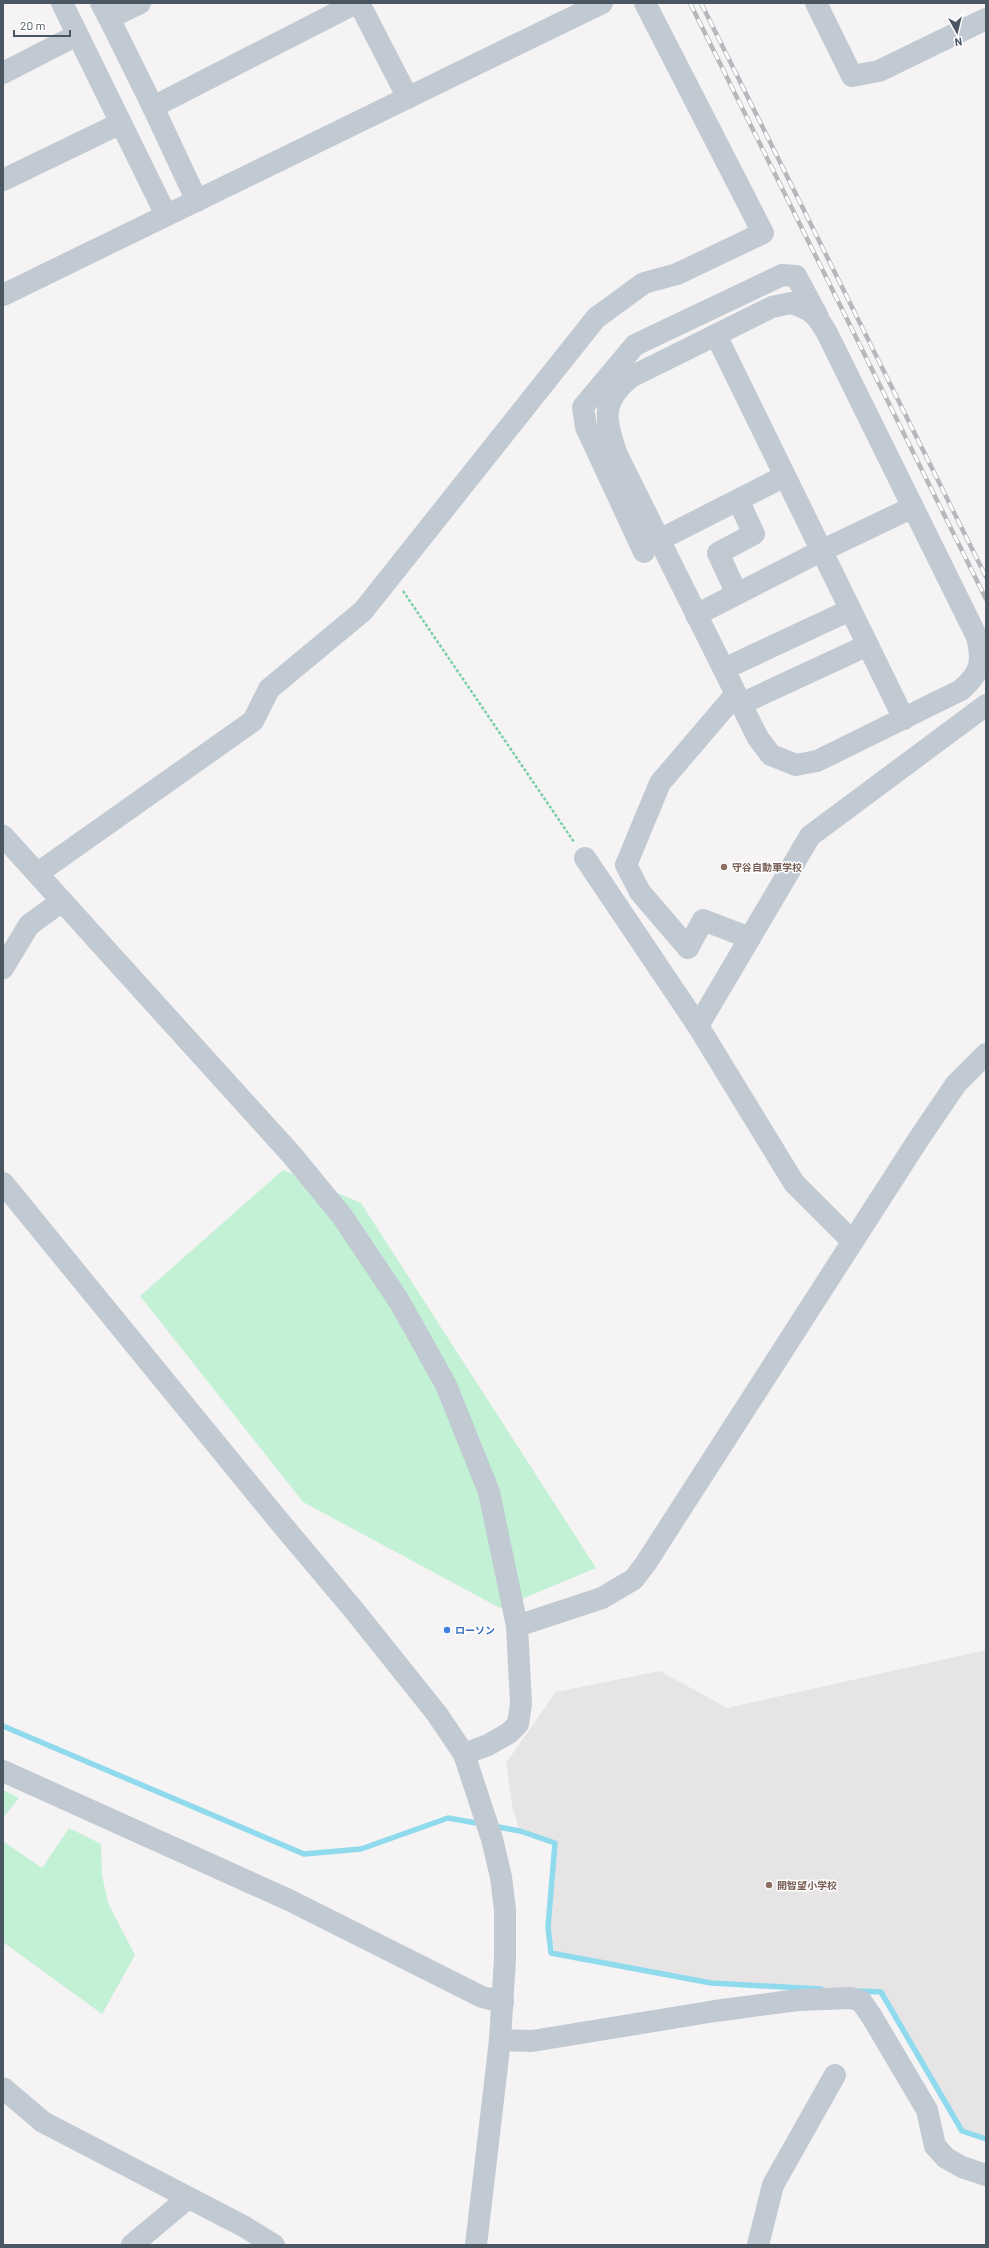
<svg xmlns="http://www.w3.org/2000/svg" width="989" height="2248" font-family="Barlow,'Noto Sans JP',sans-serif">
<rect width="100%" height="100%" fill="#f5f3f3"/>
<polygon fill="#e6e4e5" points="986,1650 986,2139 962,2131 881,1992 708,1983 555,1951 548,1927 555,1843 520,1831 512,1805 506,1763 556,1692 660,1671 727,1708"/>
<g fill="#c3f1d5">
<polygon points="283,1170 361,1203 596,1568 500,1608 303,1502 140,1296"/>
<polygon points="3,1790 19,1798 3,1818"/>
<polygon points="69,1828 101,1844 102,1875 108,1903 135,1955 102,2014 3,1942 3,1841 42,1868"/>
</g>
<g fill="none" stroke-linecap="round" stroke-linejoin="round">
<g stroke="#90daee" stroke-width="5.5">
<polyline points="3,1726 304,1854 361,1849 448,1818 482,1824"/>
<polyline points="493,1826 520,1831 555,1843 548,1927 551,1953 711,1983 821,1989"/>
<polyline points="857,1991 881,1992 962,2131 986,2139"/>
</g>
<polyline stroke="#7ad0a6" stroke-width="2.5" stroke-dasharray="3 2" stroke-linecap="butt" points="403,591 574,842"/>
<g stroke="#c1cad2" stroke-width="22">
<polyline points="62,3 166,215"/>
<polyline points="101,3 109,18 140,3"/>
<polyline points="359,3 408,98"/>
<polyline points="816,3 852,76 879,71 986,19"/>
<polyline points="109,18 153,107"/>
<polyline points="3,73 77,35"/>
<polyline points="3,180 121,123"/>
<polyline points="197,201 153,107 356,3"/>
<polyline points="3,295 602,3"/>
<path d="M791,303C811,309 817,315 827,333L977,637C983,662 981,673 961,690L817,761L796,765L771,755L758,738L617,455C605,421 600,401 631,377L772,307Z"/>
<polyline points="716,335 904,719"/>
<polyline points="659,540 785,476"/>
<polyline points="644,552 586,427 583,407 635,345 782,275 796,276 818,317"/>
<polyline points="737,594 718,553 754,534 738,500"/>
<polyline points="696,615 821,551 913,507"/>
<polyline points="724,669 850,610"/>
<polyline points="736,694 660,783 626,865 640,892 688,948 703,920 750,938"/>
<polyline points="741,704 868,645"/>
<polyline points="3,836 291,1154 342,1216 399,1301 446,1385 489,1492 517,1626 521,1704 518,1724 509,1733 488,1745 464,1754"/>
<polyline points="585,858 698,1026"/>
<polyline points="38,873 253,721 269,689 363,611 596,318 644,283 677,274 763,233 645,3"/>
<polyline points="3,968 29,925 62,901"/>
<polyline points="3,1183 279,1521 353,1609 437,1714 464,1754 492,1839 501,1877 505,1910 505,1959 500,2040 476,2245"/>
<polyline points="852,1241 794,1183 698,1026 810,836 986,705"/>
<polyline points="517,1626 602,1598 634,1579 646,1563 918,1140 956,1084 986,1054"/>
<polyline points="3,1771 289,1900 482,1997 503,2002"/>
<polyline points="500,2040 532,2041 715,2011 798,2000 851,1998 861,2001 872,2017 927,2110 935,2146 946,2158 962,2167 986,2175"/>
<polyline points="3,2088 43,2122 245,2227 274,2245"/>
<polyline points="132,2245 188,2198"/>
<polyline points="758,2245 773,2185 835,2075"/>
</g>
<g stroke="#b5b8bd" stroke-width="4.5">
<g id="rail">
<polyline points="690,3 986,599"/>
<polyline points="701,3 986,577"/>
</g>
</g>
<use href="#rail" stroke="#fff" stroke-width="3" stroke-dasharray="9" stroke-linecap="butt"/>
</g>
<g fill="#8d6e63" stroke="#fff" stroke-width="1.5">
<circle cx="724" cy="867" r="4"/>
<circle cx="769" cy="1885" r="4"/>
</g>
<circle fill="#3f7fe0" stroke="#fff" stroke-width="1.5" cx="447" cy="1630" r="4"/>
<g text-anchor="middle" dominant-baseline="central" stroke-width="3" stroke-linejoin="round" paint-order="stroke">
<g font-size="10" font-weight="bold" fill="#785e54" stroke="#fff" text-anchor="start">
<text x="732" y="867">守谷自動車学校</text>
<text x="777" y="1885">開智望小学校</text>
</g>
<g font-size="10" font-weight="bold" fill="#366cbe" stroke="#fff" text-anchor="start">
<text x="455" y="1630">ローソン</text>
</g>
</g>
<rect width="989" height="2248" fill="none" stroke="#4a5661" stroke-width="8"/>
<g transform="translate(957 32) rotate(172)" stroke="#ffffff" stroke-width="3" paint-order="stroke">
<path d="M0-3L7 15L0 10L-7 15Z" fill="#4a5661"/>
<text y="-6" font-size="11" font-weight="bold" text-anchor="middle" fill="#4a5661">N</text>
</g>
<path d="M14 30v6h56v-6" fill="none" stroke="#4a5661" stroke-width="2"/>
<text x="20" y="30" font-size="12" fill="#4a5661" stroke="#ffffff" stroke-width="3" paint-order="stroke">20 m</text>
</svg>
